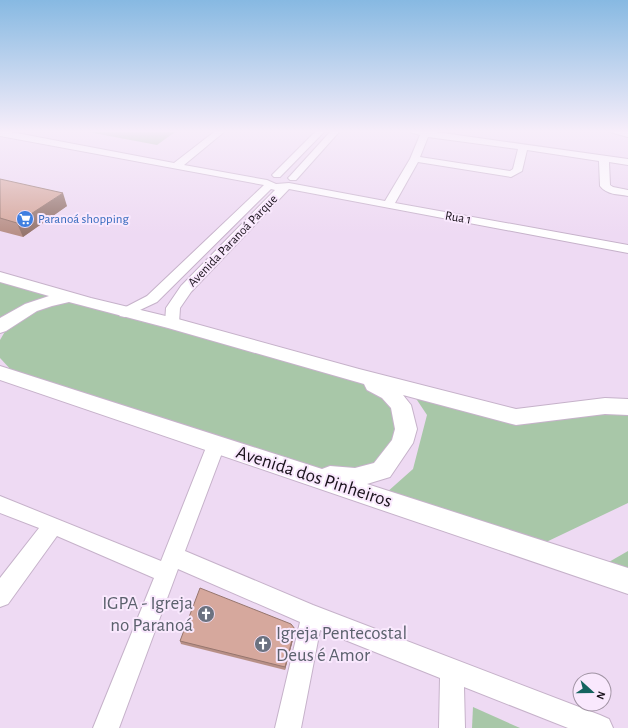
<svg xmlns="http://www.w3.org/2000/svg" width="628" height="728" font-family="'Alegreya Sans',sans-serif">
<rect width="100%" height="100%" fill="#eedaf3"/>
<g fill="#a8c7a8">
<polygon points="88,132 175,132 157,145"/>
<polygon points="0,280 59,296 0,323"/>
<polygon points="70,302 355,379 382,394 393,404 396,427 394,438 377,465 352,472 309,467 13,372 0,358 0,340 7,328 38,307"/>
<polygon points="411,391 507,420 628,406 628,503 542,544 386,493 413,469 427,415"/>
<polygon points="628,551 628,581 595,570"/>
<polygon points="473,707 520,728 472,728"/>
</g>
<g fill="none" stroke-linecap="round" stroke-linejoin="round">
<g stroke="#c6b2ca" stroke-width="2">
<g id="minor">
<path d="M0,132H11L174,163L214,132H224L184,165L267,180L276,184L289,183L385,201L410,159L420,135L410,132H436L628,159V165L609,162L610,185L613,187L628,190V196C618,194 607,195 600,186L599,161L527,150L522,171L511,177L418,162L395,203L628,245V253L289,189L191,292L180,308L179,323L177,326L172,327L167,326L165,323L166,308L181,286L275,190L271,189L157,302L125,317L120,316L118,313L120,310L147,296L264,185L0,136ZM428,137L518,149L513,169L510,171L420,157Z"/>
<polygon points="315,132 324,132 280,177 274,177 272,175"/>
<polygon points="330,132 339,132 296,180 290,180 288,178 290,176"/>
<polygon points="610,132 628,132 628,137"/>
<polygon points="216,438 222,440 225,445 185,551 313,605 600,715 609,719 613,728 568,728 464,687 465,728 439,728 440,678 320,630 301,728 275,728 300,622 178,569 119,728 93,728 154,578 57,536 8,604 0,607 0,578 39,528 0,513 0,496 161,561 207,445 210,440"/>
</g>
</g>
<g stroke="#c6b2ca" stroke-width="2">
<polygon id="tertiary" points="0,272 91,298 178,319 359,369 516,409 605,398 628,399 628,415 605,414 516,425 403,395 411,405 417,429 413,443 390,477 367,484 628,568 628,594 0,380 0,366 322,469 330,466 355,468 374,463 392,440 395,429 391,408 382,398 367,390 364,384 168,328 69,302 52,306 37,311 6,331 0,333 0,318 25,304 49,296 0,282"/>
</g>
<use href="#minor" fill="#fff" fill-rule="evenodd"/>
<use href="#tertiary" fill="#fff" fill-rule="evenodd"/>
</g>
<g fill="#b89087">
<polygon points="0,179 67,206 23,237 0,231"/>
<polygon points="295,629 295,632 285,670 181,644 180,641"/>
</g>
<g fill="#96766e">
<polygon points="63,193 67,206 23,237 17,223"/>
<polygon points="295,629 295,632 285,670 285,667"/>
</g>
<g fill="#d6a89d" stroke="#96766e">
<polygon points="0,179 63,193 17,223 0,218"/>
<polygon points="200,588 291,624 295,629 285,667 180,641"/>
</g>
<linearGradient id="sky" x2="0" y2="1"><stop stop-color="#87b9e2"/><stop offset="0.56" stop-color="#f7eefa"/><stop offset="1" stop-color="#f7eefa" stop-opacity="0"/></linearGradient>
<rect width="628" height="234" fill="url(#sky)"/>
<defs>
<g id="supermarket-disc" transform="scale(0.9)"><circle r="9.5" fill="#3f7fe0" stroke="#f9e8fd"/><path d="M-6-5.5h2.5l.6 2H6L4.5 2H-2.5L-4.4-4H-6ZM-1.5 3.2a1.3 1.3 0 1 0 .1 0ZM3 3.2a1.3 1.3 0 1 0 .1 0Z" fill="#fff"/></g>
<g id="church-disc" transform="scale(0.9)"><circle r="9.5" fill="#6b7280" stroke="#f9e8fd"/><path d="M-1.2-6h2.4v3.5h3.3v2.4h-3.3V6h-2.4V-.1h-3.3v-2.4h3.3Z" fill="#fff"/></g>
</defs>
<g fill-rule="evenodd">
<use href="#supermarket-disc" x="25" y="219"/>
<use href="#church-disc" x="206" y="614"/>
<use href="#church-disc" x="263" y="644"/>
</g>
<g text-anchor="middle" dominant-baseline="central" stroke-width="4" stroke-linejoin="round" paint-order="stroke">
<g font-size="13" fill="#1a131c" stroke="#f9e8fd">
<text transform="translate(458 218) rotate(10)">Rua 1</text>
<text transform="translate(233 241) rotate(-46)">Avenida Paranoá Parque</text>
</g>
<g font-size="13" fill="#366cbe" stroke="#f9e8fd" text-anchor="start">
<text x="38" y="219">Paranoá shopping</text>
</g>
<g font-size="19" fill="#1a131c" stroke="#f9e8fd">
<text transform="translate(314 477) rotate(18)">Avenida dos Pinheiros</text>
</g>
<g font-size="19" fill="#5b616d" stroke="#f9e8fd" text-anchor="end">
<text x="193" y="603">IGPA - Igreja<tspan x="193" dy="22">no Paranoá</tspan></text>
<text x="276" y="633" text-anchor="start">Igreja Pentecostal<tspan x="276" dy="22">Deus é Amor</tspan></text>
</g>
</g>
<g transform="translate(592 692) rotate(111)"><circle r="19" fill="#f9e8fd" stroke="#a093a3"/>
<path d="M0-3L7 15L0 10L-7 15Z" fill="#14635f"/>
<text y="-6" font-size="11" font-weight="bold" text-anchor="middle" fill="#1a131c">N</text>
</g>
</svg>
